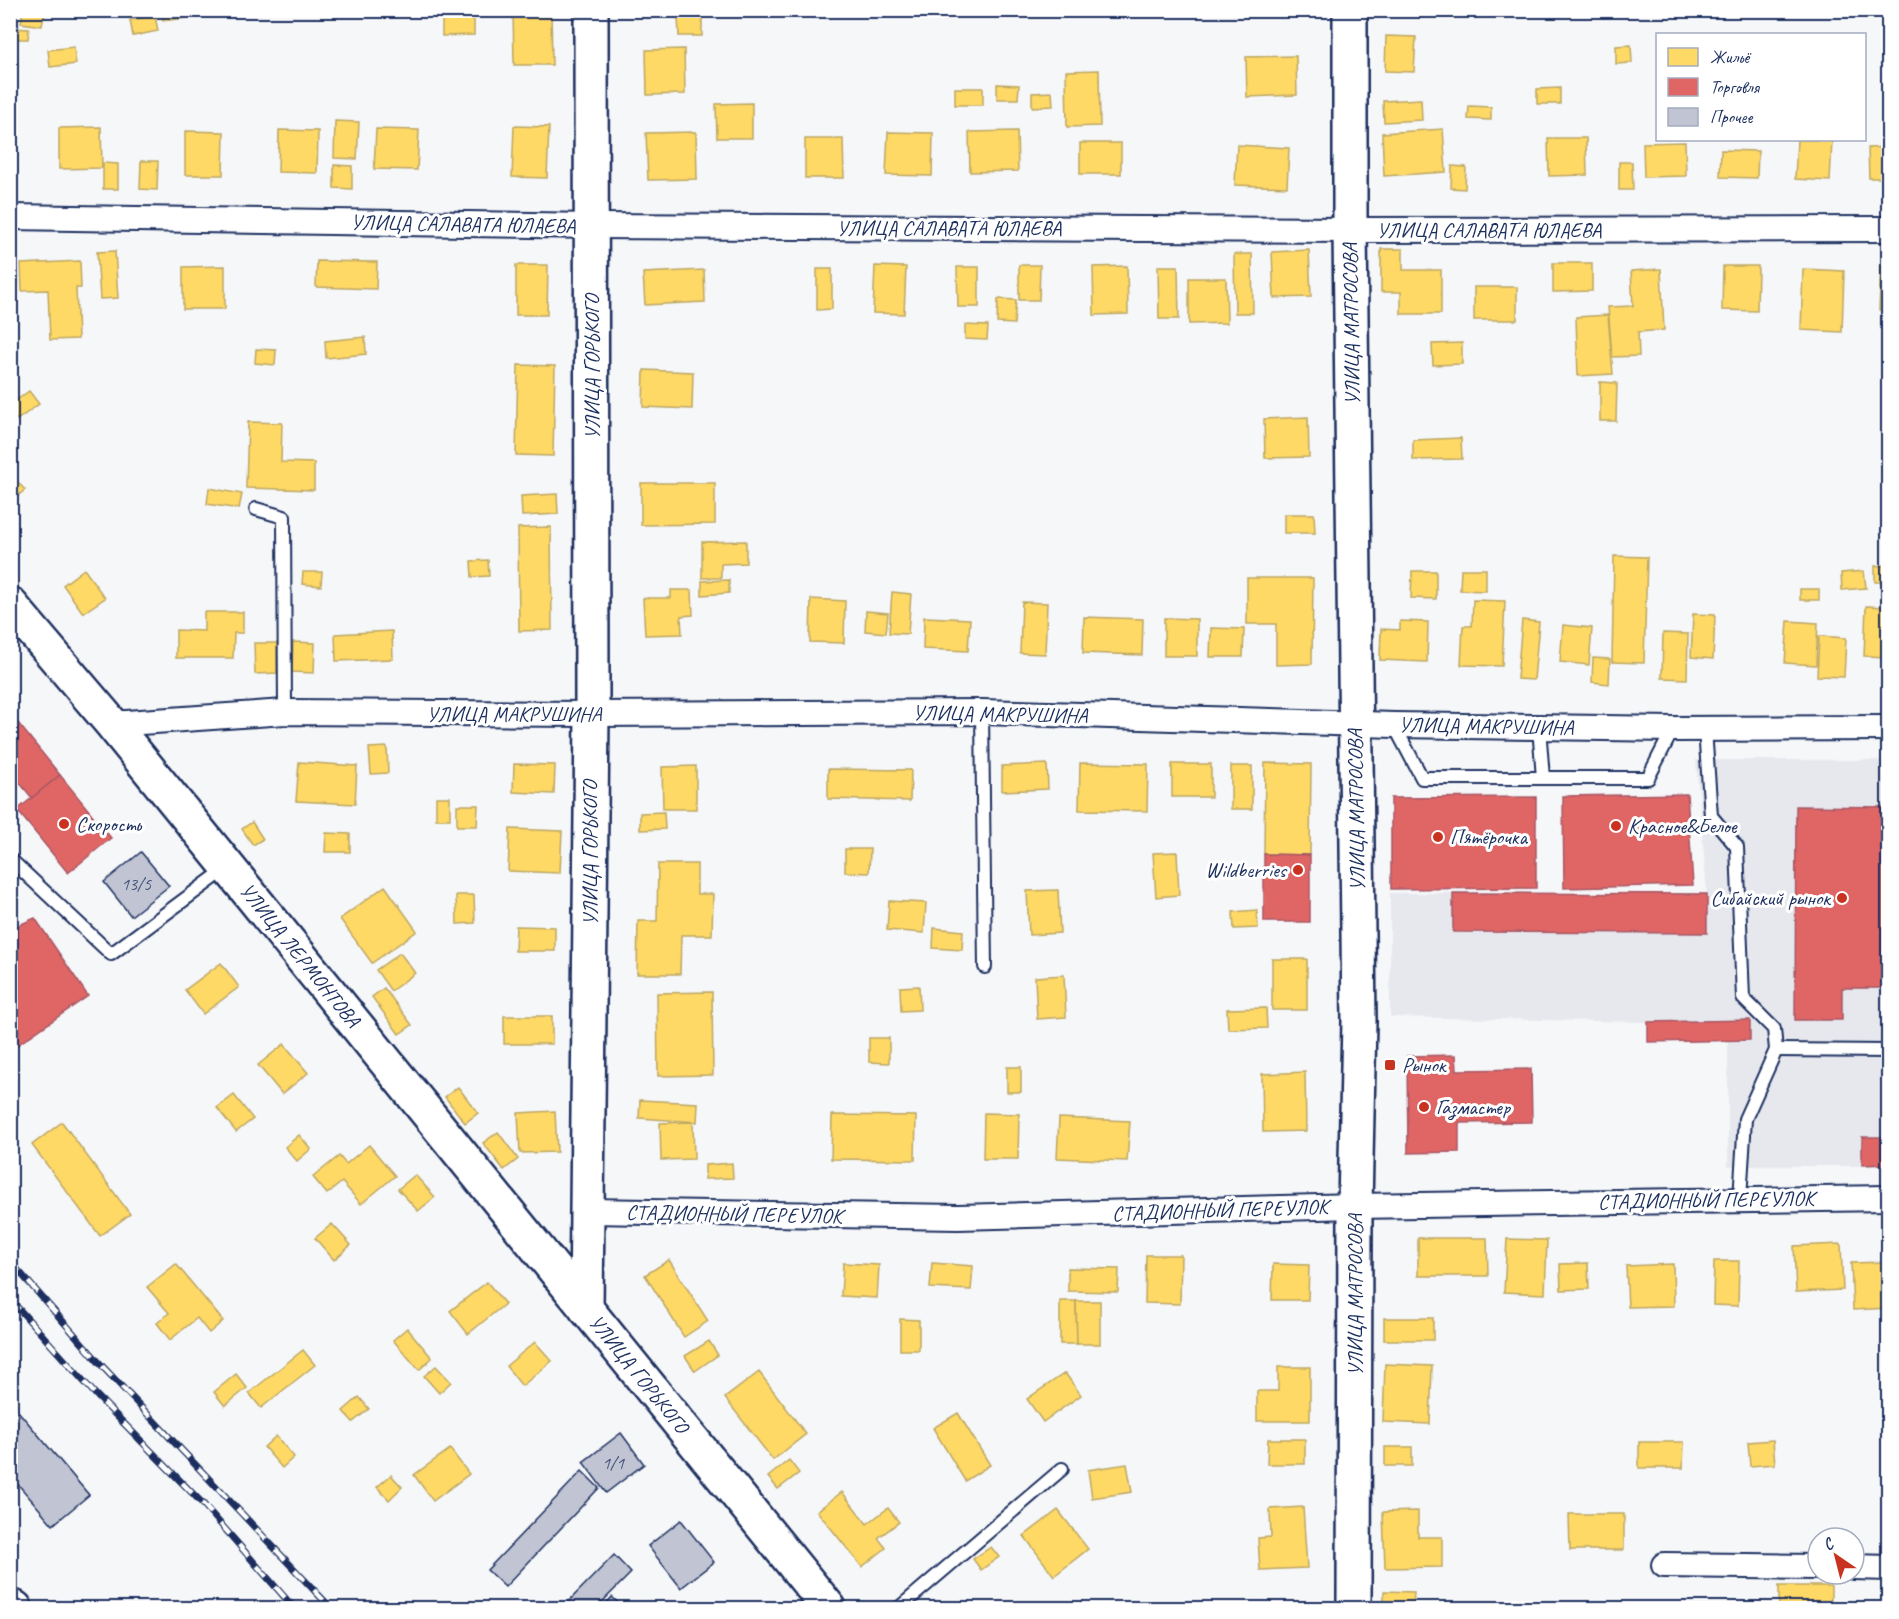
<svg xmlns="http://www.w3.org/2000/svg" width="1899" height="1619" font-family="Caveat,sans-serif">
<rect width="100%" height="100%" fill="#f6f7f9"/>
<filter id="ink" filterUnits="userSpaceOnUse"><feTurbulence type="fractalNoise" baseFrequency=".0167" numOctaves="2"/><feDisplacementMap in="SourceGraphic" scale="12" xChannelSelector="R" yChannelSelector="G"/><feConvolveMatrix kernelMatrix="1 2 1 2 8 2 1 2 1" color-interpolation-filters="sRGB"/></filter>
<g filter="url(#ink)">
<polygon fill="#e6e8ee" points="1696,760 1888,760 1888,1166 1728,1166 1728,1041 1750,1040 1750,1020 1648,1022 1390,1017 1390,893 1707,893"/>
<g fill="#ffd966" stroke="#bba664" stroke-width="1.5">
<polygon points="23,10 45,10 42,26 21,23"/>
<polygon points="162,10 185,10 185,18 163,21"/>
<polygon points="442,10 474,10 474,35 442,36"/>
<polygon points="513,10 551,10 552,65 514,65"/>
<polygon points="155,16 158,31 133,36 130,20"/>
<polygon points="678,17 702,17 702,36 679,36"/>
<polygon points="10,28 29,29 28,39 10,39"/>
<polygon points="1386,36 1416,37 1414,72 1385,71"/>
<polygon points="1631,45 1632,63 1616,64 1616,46"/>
<polygon points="74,47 76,64 50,67 48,50"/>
<polygon points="684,49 685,94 647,95 646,50"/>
<polygon points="1296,56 1297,95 1247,97 1246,57"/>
<polygon points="1099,70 1100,126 1067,127 1066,71"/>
<polygon points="997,84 1019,85 1018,99 997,99"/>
<rect x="955" y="88" width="28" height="17"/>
<polygon points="1560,88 1560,104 1537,104 1537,89"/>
<polygon points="1052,92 1053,106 1032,107 1032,93"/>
<polygon points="1421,99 1422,120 1384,122 1383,101"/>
<polygon points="752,103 752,138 717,138 716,104"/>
<polygon points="1469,106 1491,107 1491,120 1468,119"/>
<polygon points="335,121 359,122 357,159 334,158"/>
<polygon points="514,126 549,127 547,178 512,177"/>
<polygon points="101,127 102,168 59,169 59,128"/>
<polygon points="376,129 419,130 417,170 374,169"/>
<polygon points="1443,129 1446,172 1384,176 1382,133"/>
<polygon points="279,130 318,131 317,173 278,172"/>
<polygon points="185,131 224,132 223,175 185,175"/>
<polygon points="1017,131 1018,171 970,172 969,132"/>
<polygon points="696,132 697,179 648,180 646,133"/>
<polygon points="888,132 933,133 932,176 886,175"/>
<polygon points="1548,138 1586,138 1587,175 1549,176"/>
<polygon points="805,139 843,139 844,178 805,178"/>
<polygon points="1797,140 1832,140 1830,181 1795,179"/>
<polygon points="1685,142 1686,176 1644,177 1643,143"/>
<rect x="1080" y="143" width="41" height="31"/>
<polygon points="1237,145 1289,148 1287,187 1235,185"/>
<polygon points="1888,147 1888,178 1869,178 1868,148"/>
<polygon points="1721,150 1758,151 1757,178 1720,177"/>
<polygon points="141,161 158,161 157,190 140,189"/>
<polygon points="1619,162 1632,162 1633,190 1619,190"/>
<polygon points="103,163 118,164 118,189 103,189"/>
<polygon points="334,165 352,166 352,189 334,188"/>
<polygon points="1452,166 1466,167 1465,189 1451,188"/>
<polygon points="1381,249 1403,249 1403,270 1441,270 1441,314 1401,314 1401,292 1381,292"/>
<polygon points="1309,250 1311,297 1274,298 1272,252"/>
<polygon points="115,251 118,298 100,299 97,252"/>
<polygon points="1234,254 1252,254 1253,313 1235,313"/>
<polygon points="80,261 81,288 76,288 78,339 50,340 48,290 22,291 21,264"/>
<polygon points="317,261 377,262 376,289 316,287"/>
<polygon points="1553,263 1592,263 1592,291 1553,292"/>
<polygon points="516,265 548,265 547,315 516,315"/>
<polygon points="1019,265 1040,265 1039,300 1019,300"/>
<polygon points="225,266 225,309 183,309 183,267"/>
<polygon points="875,266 906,267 904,314 873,313"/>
<polygon points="1127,266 1128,314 1094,315 1093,267"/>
<polygon points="1158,266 1178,266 1179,319 1159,319"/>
<polygon points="1723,266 1758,266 1757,311 1722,310"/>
<polygon points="1881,266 1888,267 1888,310 1879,310"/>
<polygon points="957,267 979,267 979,307 958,307"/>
<polygon points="817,269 832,269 832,309 817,310"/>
<polygon points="1661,269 1664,330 1638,332 1639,356 1612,357 1608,307 1633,306 1631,271"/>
<polygon points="1803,269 1844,271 1842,332 1801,330"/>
<polygon points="704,270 705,302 645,305 643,273"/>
<polygon points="1189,278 1226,278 1227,323 1189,324"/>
<rect x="1474" y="287" width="43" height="33"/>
<polygon points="998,299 1016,300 1014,324 997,323"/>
<polygon points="1608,315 1613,374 1578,376 1576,317"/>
<polygon points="965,325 988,326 987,340 965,339"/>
<polygon points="365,337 366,354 326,358 325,341"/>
<polygon points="1462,343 1462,364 1433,365 1432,344"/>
<polygon points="256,349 276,350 275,365 255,363"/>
<polygon points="518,365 555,366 553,456 516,455"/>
<polygon points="644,370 693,372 692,409 643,407"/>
<polygon points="1600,382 1617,383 1616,421 1600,421"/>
<polygon points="29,391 39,404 17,420 10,410 10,405"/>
<polygon points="1308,417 1309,457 1265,458 1264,419"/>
<polygon points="248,422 282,423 281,462 314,463 314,490 246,488"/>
<polygon points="1461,438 1462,459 1413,460 1413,440"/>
<polygon points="10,474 25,490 10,502"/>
<polygon points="641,483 715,483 715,524 641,525"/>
<polygon points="209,488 242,494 239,509 207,504"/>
<polygon points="557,494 558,514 522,516 521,496"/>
<polygon points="1284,514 1314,514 1315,533 1284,533"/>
<polygon points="551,527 552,630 519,631 518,528"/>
<polygon points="746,541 746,563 721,564 721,578 702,578 702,542"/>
<polygon points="1614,556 1647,557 1644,663 1612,662"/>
<polygon points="488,560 489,576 472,577 471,561"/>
<polygon points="1888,565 1888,582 1875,582 1875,566"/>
<polygon points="84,569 105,598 83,613 63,585"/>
<polygon points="1461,569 1486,569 1486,591 1460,590"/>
<polygon points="1412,571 1436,571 1436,599 1411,598"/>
<polygon points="1864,571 1866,588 1842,590 1841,573"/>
<polygon points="303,572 322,572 321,586 302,584"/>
<polygon points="1247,578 1313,578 1312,664 1276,665 1276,624 1247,624"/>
<polygon points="729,580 729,593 702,595 702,581"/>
<rect x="1800" y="589" width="19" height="11"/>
<polygon points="671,590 692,590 693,615 681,616 682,634 645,635 643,598 671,598"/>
<polygon points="892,592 911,594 908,634 889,633"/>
<polygon points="811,599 845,601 844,643 810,642"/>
<polygon points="1473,600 1505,601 1502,666 1461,665 1463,626 1472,626"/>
<polygon points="1022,602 1047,603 1045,654 1020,653"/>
<polygon points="1866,606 1888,607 1888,657 1864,656"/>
<polygon points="866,611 888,613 886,633 865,631"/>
<polygon points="204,612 243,612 243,633 234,633 233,658 176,658 176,630 204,631"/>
<polygon points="1693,614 1715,615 1713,659 1691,657"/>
<polygon points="924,617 970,619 968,651 923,649"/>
<polygon points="1084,617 1143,619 1142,655 1083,653"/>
<polygon points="1164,618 1197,619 1197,656 1164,656"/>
<polygon points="1522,620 1539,622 1534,680 1517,679"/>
<polygon points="1400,621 1428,622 1427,662 1380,660 1381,629 1400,630"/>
<polygon points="1788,621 1818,623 1816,665 1785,663"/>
<polygon points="1563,625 1592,628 1589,665 1560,662"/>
<polygon points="1211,628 1244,629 1243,657 1210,657"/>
<polygon points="392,631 393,659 336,661 335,634"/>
<polygon points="1663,633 1688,634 1687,679 1662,678"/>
<polygon points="1819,636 1846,638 1844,677 1817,676"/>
<polygon points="293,642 315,643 314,673 292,672"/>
<polygon points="254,643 277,643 277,673 255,674"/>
<polygon points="1593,658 1610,659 1609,684 1592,682"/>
<polygon points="387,747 388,773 371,774 369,748"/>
<polygon points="299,762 357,766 355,804 296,801"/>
<polygon points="1080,763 1148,764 1147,811 1079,810"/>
<polygon points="1265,763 1311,764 1310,855 1264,854"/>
<polygon points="514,764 555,765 554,794 513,792"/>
<polygon points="1047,764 1048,789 1002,791 1002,766"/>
<rect x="1172" y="764" width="39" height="33"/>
<polygon points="696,766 696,809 663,809 662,767"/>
<rect x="1231" y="766" width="21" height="43"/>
<polygon points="828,769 911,770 910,801 828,799"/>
<rect x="436" y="797" width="14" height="22"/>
<polygon points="457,805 478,805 477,826 457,826"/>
<polygon points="664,812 665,829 640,830 640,813"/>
<polygon points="252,822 263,839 253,845 242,829"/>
<polygon points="510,829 562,831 560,873 508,871"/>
<polygon points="326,833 350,834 350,852 325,852"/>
<polygon points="845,849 870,849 869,873 845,872"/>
<polygon points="1177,852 1179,895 1156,897 1153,853"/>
<polygon points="658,864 697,864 697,894 713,894 712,935 681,935 680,974 637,974 638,921 657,921"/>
<polygon points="385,886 417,931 372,963 340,919"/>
<polygon points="1058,890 1060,933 1029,935 1027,891"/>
<polygon points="456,895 474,895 475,923 457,924"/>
<polygon points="889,901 926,903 924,933 887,930"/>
<polygon points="1257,910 1258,928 1234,929 1233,912"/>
<polygon points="516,926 555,927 555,951 515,951"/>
<polygon points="934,928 963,931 962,950 933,948"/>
<polygon points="400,953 415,973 391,991 376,970"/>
<rect x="1272" y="959" width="35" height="51"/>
<polygon points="221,963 239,987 203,1014 185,990"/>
<polygon points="1064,975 1066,1017 1037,1019 1035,977"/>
<polygon points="919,986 920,1010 901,1011 900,987"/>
<polygon points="384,988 412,1025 399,1034 372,997"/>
<polygon points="712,992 713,1075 658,1076 657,993"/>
<polygon points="1266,1008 1267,1028 1228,1029 1227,1009"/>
<rect x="504" y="1016" width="48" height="28"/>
<polygon points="869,1038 889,1038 889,1063 869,1062"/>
<polygon points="284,1044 308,1073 282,1094 258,1065"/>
<rect x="1007" y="1067" width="14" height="25"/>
<polygon points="1305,1072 1306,1131 1263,1132 1262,1074"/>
<polygon points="458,1087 478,1113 465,1123 445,1097"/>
<polygon points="234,1095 253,1119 236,1132 217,1108"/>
<polygon points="640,1100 698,1103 697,1122 639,1118"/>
<polygon points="555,1111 557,1152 520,1153 518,1113"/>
<polygon points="984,1113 1019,1114 1018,1159 983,1159"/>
<polygon points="832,1115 916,1116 915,1160 831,1159"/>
<polygon points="1059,1118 1130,1121 1127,1161 1057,1158"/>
<polygon points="62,1122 130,1214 100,1236 32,1145"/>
<polygon points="693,1122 694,1159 661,1160 660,1123"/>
<polygon points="498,1132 518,1159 504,1170 483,1143"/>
<polygon points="299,1135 311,1149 297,1161 285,1147"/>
<polygon points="369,1145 395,1176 361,1204 342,1182 327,1194 313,1177 339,1156 346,1164"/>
<polygon points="732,1163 733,1178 705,1179 705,1165"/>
<polygon points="415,1175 435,1197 418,1211 398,1189"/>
<polygon points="332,1224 351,1245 334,1260 315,1238"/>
<polygon points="1418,1238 1487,1238 1488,1276 1418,1276"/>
<polygon points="1507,1239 1547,1240 1545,1294 1504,1292"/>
<polygon points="1841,1244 1843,1290 1796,1292 1794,1246"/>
<polygon points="1146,1255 1181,1255 1180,1304 1145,1303"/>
<polygon points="669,1260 708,1321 684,1337 645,1275"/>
<polygon points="1714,1261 1739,1261 1738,1306 1713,1305"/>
<polygon points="1886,1262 1888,1308 1853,1310 1851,1263"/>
<polygon points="843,1263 879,1265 877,1298 841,1296"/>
<polygon points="932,1263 973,1266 971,1290 930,1288"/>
<polygon points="1588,1263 1589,1289 1561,1290 1560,1264"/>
<polygon points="176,1264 223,1321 209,1333 197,1318 170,1340 157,1323 169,1313 147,1287"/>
<polygon points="1273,1264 1309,1265 1308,1300 1272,1300"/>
<polygon points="1673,1264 1674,1306 1628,1307 1626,1266"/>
<polygon points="1068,1268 1119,1269 1118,1292 1068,1291"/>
<polygon points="487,1282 505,1304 468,1334 450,1311"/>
<polygon points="1060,1301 1076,1301 1077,1344 1060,1344"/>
<polygon points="1076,1301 1100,1301 1100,1344 1077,1344"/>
<rect x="1384" y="1318" width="49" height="22"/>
<polygon points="900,1319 919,1320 919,1350 900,1350"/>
<polygon points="407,1328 432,1358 419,1370 393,1340"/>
<polygon points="709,1341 718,1355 695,1371 685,1356"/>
<polygon points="535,1342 552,1361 522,1386 506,1366"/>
<polygon points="303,1350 315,1365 261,1408 249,1393"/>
<polygon points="1385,1364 1432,1366 1430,1424 1383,1422"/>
<polygon points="436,1366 451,1382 439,1393 424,1376"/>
<polygon points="1278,1367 1310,1367 1310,1421 1257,1421 1257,1391 1278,1391"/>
<polygon points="759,1372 806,1434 773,1460 725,1398"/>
<polygon points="1065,1373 1081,1395 1043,1422 1027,1399"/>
<polygon points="236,1374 247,1388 225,1406 214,1392"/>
<polygon points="359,1397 369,1409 353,1422 343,1411"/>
<polygon points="958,1413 990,1465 965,1481 933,1428"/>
<polygon points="276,1436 294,1457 282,1468 264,1447"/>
<polygon points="1268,1439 1305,1439 1305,1464 1267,1464"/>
<polygon points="1773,1440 1775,1464 1750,1466 1748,1442"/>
<polygon points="1639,1442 1684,1442 1683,1468 1639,1468"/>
<rect x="1385" y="1447" width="27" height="19"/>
<polygon points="450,1449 469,1474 433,1501 414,1475"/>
<polygon points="789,1460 799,1473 778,1489 768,1477"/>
<polygon points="1127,1464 1132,1492 1092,1498 1088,1470"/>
<polygon points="391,1475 402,1487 389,1500 377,1487"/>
<polygon points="842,1492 867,1524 888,1508 899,1522 878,1538 886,1548 862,1567 817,1511"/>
<polygon points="1303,1507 1307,1568 1260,1570 1258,1538 1271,1537 1270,1509"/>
<polygon points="1058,1510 1088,1549 1054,1576 1024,1536"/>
<polygon points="1418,1511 1418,1537 1442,1537 1442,1567 1385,1568 1383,1512"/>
<polygon points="1569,1514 1624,1514 1624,1550 1570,1550"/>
<polygon points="991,1547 999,1557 981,1570 973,1559"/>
<rect x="1779" y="1586" width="52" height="22"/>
<polygon points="1384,1591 1414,1592 1413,1608 1384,1608"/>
</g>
<g fill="#e06666" stroke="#a55664" stroke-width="1.5">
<polygon points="10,713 60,775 32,798 10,771"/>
<polygon points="60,775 111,838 68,873 17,810"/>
<polygon points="1687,794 1693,885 1564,888 1563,796"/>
<polygon points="1536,797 1536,888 1391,889 1391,798"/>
<polygon points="1796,806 1888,807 1888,988 1842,988 1842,1020 1795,1020"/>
<polygon points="1264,854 1310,855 1310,922 1264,922"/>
<polygon points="1453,893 1707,894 1707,933 1453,932"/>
<polygon points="35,918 88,996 10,1050 10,929"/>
<polygon points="1750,1020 1750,1040 1648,1042 1648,1022"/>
<polygon points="1456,1055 1457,1070 1531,1069 1532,1122 1459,1123 1459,1152 1408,1153 1407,1056"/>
<polygon points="1862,1137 1888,1137 1888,1164 1862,1165"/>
</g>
<g fill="#c0c4d3" stroke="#1b2f5e" stroke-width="1.5">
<polygon points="141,852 169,886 131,916 104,882"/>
<polygon points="18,1411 89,1495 53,1525 10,1475 10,1417"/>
<polygon points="621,1433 644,1464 606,1493 583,1462"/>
<polygon points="582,1471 599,1488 505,1587 487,1570"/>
<polygon points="681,1520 714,1562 681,1588 648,1546"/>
<polygon points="614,1555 631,1573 596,1608 562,1608"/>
<polygon points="612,1597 624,1608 602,1608"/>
</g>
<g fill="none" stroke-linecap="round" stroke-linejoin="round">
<g stroke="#1b2f5e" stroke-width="16">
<g id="lane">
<polyline points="256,509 284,517 285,712"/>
<polyline points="982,712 985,967"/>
<polyline points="1394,725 1422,778 1648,778 1673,729"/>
<polyline points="1539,727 1543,778"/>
<polyline points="1705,729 1711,816 1737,847 1743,998 1774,1029 1776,1050 1745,1119 1740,1199"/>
<polyline points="10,859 111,954 227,868"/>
<polyline points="1776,1050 1888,1051"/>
<polyline points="899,1608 1062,1469"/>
</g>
</g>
<g stroke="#1b2f5e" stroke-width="28">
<g id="street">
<polyline points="10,217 592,226 1350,230 1888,229"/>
<polyline points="112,724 285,712 592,714 982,712 1394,725 1673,729 1888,728"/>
<polyline points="588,1211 958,1217 1355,1206 1888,1198"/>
<polyline points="1664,1565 1818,1567"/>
<polyline points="1854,1567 1888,1568"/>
</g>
</g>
<g stroke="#1b2f5e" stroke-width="38">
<g id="secondary">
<polyline points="1350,10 1350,230 1359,1021 1355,1206 1354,1608"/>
<polyline points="10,604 112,724 829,1608"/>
<polyline points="586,1309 592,714 591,10"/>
<polyline points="10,1607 15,1608"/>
</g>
</g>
<use href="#lane" stroke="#fff" stroke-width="12"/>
<use href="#street" stroke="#fff" stroke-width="24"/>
<use href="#secondary" stroke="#fff" stroke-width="33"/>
<g stroke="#1b2f5e" stroke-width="7">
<g id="rail">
<polyline points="10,1261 104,1368 331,1608"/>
<polyline points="10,1299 97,1396 204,1505 294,1608"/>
</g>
</g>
<use href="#rail" stroke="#fff" stroke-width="4.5" stroke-dasharray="14" stroke-linecap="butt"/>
</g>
</g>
<g fill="#c8321e" stroke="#fff" stroke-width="2">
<circle cx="64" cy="824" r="6"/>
<circle cx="1616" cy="826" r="6"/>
<circle cx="1438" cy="837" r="6"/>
<circle cx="1298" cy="870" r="6"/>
<circle cx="1842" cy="898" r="6"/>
<rect x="1384" y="1059" width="12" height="12" rx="3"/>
<circle cx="1424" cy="1107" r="6"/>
</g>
<g text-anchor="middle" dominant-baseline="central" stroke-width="6" stroke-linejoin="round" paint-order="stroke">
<g font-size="18" fill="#44547b">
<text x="136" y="884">13/5</text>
<text x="613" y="1463">1/1</text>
</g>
<g font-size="21" fill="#1b2f5e" stroke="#fff">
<text transform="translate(463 224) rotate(1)">УЛИЦА САЛАВАТА ЮЛАЕВА</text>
<text x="949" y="228">УЛИЦА САЛАВАТА ЮЛАЕВА</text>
<text x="1489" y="230">УЛИЦА САЛАВАТА ЮЛАЕВА</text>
<text transform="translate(1351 324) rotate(-91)">УЛИЦА МАТРОСОВА</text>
<text transform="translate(592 367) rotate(-90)">УЛИЦА ГОРЬКОГО</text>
<text x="514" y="714">УЛИЦА МАКРУШИНА</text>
<text transform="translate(1000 714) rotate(1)">УЛИЦА МАКРУШИНА</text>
<text transform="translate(1486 726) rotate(1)">УЛИЦА МАКРУШИНА</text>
<text transform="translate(1356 810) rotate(-91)">УЛИЦА МАТРОСОВА</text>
<text transform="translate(590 853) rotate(-90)">УЛИЦА ГОРЬКОГО</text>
<text transform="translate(300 955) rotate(51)">УЛИЦА ЛЕРМОНТОВА</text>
<text transform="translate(1706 1200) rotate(-1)">СТАДИОННЫЙ ПЕРЕУЛОК</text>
<text transform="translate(1220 1210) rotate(-2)">СТАДИОННЫЙ ПЕРЕУЛОК</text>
<text transform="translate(734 1214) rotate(1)">СТАДИОННЫЙ ПЕРЕУЛОК</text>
<text transform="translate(1355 1295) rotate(-90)">УЛИЦА МАТРОСОВА</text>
<text transform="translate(639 1374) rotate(51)">УЛИЦА ГОРЬКОГО</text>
</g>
<g font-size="21" fill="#1b2f5e" stroke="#fff" text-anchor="start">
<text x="76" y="824">Скорость</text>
<text x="1628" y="826">Красное&amp;Белое</text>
<text x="1450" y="837">Пятёрочка</text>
<text x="1286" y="870" text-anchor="end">Wildberries</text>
<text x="1830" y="898" text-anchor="end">Сибайский рынок</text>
<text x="1402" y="1065">Рынок</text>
<text x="1436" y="1107">Газмастер</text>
</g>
</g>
<rect width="1899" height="1619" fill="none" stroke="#fff" stroke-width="36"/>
<rect x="18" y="18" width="1863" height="1583" fill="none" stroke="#1b2f5e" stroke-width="2" filter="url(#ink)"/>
<rect x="1656" y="33" width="210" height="108" fill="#ffffff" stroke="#a4acbf" stroke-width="1.5"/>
<rect x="1668" y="48" width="30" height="18" fill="#ffd966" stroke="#a4acbf" stroke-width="1.5"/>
<text x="1710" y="63" font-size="18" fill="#1b2f5e">Жильё</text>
<rect x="1668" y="78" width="30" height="18" fill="#e06666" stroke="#a4acbf" stroke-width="1.5"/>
<text x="1710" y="93" font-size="18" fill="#1b2f5e">Торговля</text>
<rect x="1668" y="108" width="30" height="18" fill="#c0c4d3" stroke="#a4acbf" stroke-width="1.5"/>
<text x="1710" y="123" font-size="18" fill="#1b2f5e">Прочее</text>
<g transform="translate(1836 1556) rotate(325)"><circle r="28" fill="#ffffff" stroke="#a4acbf" stroke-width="1.5"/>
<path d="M0-4.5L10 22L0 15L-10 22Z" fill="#c8321e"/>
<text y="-9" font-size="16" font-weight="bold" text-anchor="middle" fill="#1b2f5e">С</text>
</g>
</svg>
